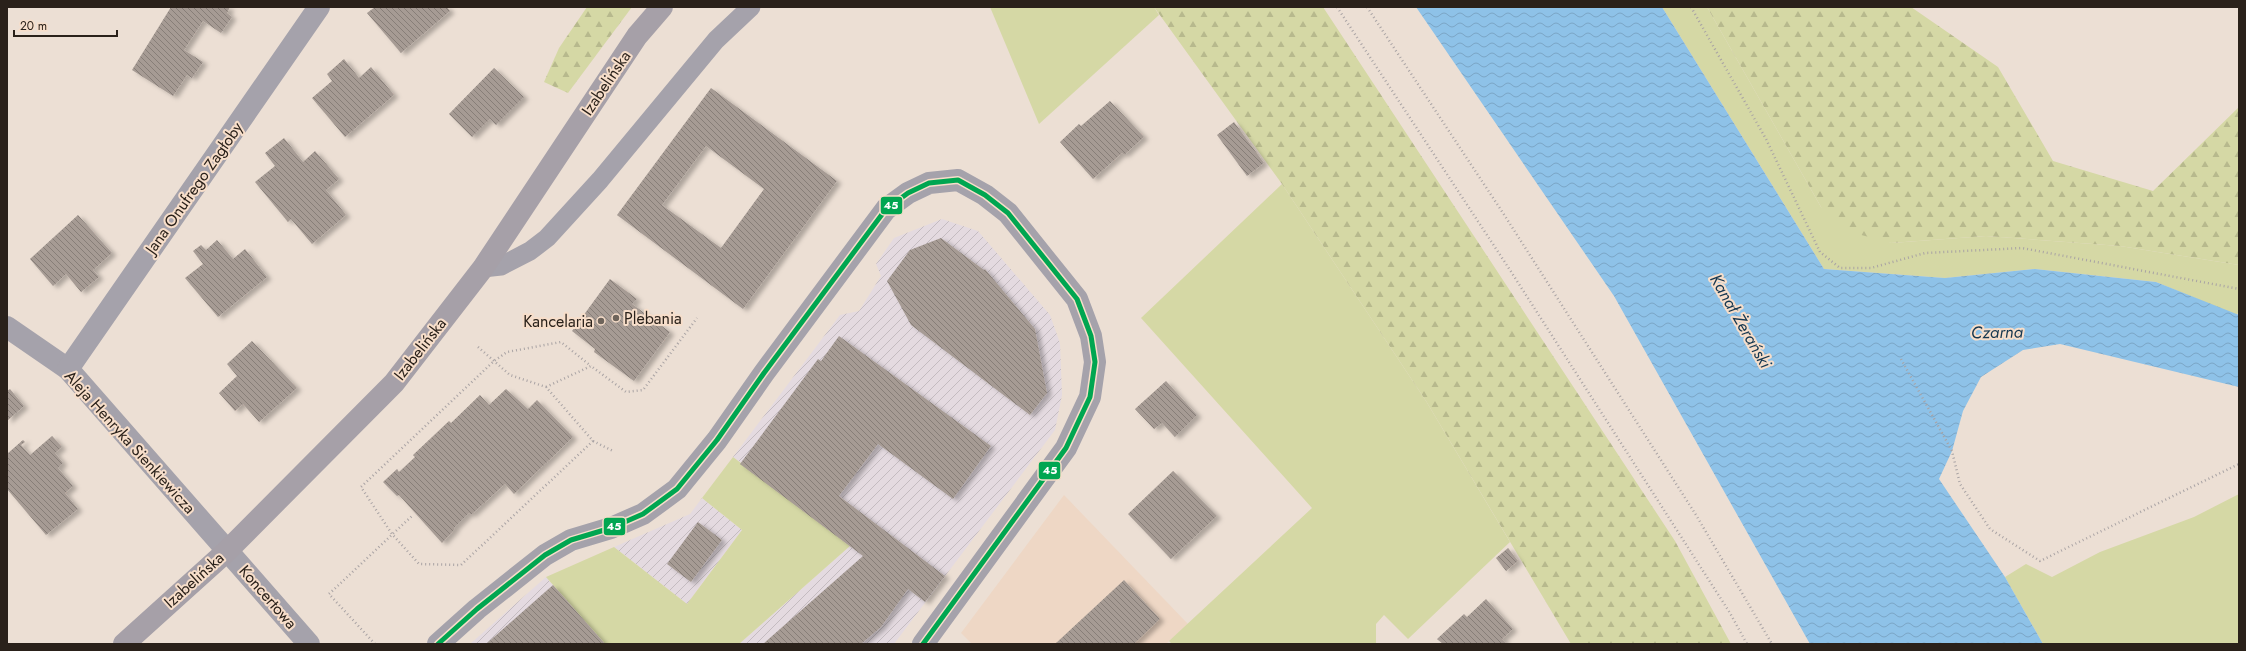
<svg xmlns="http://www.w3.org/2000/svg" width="2246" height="651" font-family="Jost,sans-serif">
<defs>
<pattern id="industrial-furrows" width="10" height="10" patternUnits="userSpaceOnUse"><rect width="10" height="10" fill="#e4dae0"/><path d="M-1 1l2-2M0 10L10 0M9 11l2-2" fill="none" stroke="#c4bbc0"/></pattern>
<pattern id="forest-firs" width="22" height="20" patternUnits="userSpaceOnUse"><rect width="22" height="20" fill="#d5d8a5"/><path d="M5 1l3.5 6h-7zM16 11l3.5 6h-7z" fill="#b7b98d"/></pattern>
<pattern id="water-waves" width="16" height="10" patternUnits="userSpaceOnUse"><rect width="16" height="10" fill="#8ec2e8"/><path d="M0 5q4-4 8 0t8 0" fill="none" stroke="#7ba6c6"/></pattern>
<pattern id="building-back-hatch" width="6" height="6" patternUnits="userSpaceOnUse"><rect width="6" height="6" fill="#a69b94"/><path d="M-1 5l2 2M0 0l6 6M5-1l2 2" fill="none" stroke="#877e78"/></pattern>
<filter id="shadow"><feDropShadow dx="4.5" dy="2.5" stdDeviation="2" flood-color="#0004"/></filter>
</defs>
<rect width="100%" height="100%" fill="#ecdfd4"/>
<polygon fill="#eed7c5" points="1064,495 1188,624 1166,644 972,644 961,633"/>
<g fill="url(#industrial-furrows)">
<polygon points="942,219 978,231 1050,315 1060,343 1062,395 1055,430 894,644 739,644 850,546 733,457 840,315 859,311 881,276 876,264 894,238"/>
<polygon points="702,498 742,530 687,604 614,547 690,514"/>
<polygon points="546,577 605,644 470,644"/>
</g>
<g fill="#d5d8a5">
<polygon points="990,7 1154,7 1159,15 1039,124"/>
<polygon points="1662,7 1707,7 1821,207 1891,243 1986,236 2120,246 2239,265 2239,312 2236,315 2156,282 2035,269 1945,278 1824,269"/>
<polygon points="1282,184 1426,401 1510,542 1408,639 1384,615 1376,624 1376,644 1172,644 1169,641 1312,508 1141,318"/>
<polygon points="733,457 850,546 739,644 605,644 546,577 614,547 687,604 742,530 702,498"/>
<polygon points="2239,494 2239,644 2043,644 2005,577 2026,564 2052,577 2100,552 2194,517"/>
</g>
<g fill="url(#forest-firs)">
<polygon points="587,7 632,7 568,93 544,82 559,48"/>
<polygon points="1154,7 1323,7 1675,541 1731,644 1571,644 1426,401 1282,184"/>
<polygon points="1707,7 1911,7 1998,67 2053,161 2153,191 2239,107 2239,265 2120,246 1986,236 1891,243 1854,233 1835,221 1821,207"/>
</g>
<polygon fill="url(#water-waves)" points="1416,7 1662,7 1824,269 1945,278 2035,269 2156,282 2239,315 2239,387 2060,344 2023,350 1981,377 1963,411 1952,451 1939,479 2005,577 2043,644 1810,644 1614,296"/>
<g fill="url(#building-back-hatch)" fill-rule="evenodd" filter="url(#shadow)">
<polygon points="171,7 230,7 227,13 232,17 221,33 203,21 184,50 203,62 192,78 187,75 173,96 132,70"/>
<polygon points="375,7 447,7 450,11 401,53 367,13"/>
<polygon points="344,59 359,78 371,67 394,95 345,137 312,98 332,81 327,74"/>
<polygon points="494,68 524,97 496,125 490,119 472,137 449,114"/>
<path d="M711,88L837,181L743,309L617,215ZM706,146L764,189L721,248L662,205Z"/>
<polygon points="1110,101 1144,137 1124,155 1122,153 1093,179 1060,142 1079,124 1081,126"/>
<polygon points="1234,122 1264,163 1247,176 1217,135"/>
<polygon points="284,138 303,162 315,151 339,179 326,190 346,215 312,244 291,219 288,222 255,182 275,166 265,153"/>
<polygon points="78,215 112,253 93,270 99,277 81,292 66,274 53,286 30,259"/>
<polygon points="941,238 984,270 985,269 1035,329 1047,393 1030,415 911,325 887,281 910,250"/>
<polygon points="217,240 233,259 245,249 267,277 218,317 185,278 203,264 193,251 201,245 206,250"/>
<polygon points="610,279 637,299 632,304 670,332 634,381 594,352 595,349 572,331"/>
<polygon points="839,336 991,446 953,499 878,444 839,496 945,576 925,602 908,589 881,627 861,644 763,644 863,556 740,464 818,359 821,361"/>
<polygon points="252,341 297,388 259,422 243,404 235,411 219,393 237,376 227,364"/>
<polygon points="1166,381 1197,415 1175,437 1162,423 1154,429 1135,409"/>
<polygon points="10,389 24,406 7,421 7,391"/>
<polygon points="506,389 528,409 537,400 573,437 514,494 505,484 471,515 469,513 454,528 455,529 442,543 399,495 397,496 383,482 397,469 399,472 415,457 413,455 449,421 451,423 480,395 489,405"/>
<polygon points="52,436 62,447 55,453 63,463 58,468 73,486 65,493 78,509 46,535 7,489 7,454 23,440 25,442 21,445 30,455"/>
<polygon points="1173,471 1217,516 1171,559 1128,514"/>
<polygon points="698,522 722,540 691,582 667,564"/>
<polygon points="1508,548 1518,561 1506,571 1496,558"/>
<polygon points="1124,580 1160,619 1134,644 1055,644"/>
<polygon points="553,585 605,644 486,644"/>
<polygon points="1486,599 1513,629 1502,639 1507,644 1443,644 1437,639 1464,614 1467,617"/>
</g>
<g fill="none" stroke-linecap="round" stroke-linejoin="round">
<g stroke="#a9a3a4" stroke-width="2.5" stroke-dasharray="1 3" stroke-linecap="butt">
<polyline points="1337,7 1508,267 1730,613 1747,644"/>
<polyline points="1367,7 1503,213 1696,515 1772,644"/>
<polyline points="1691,7 1766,139 1820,252 1840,268 1871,268 1925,253 2022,248 2239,289"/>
<polyline points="478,347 510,375 546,387 593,441 461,565 419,564 392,534 361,487 494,361 507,352 561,342 591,366"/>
<polyline points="1901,359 1952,451 1960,484 1990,529 2040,561 2239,464"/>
<polyline points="546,387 591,366 626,392 643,390 697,318"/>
<polyline points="593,441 613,451"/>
<polyline points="375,644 329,594 413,515"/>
</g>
<polyline stroke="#a5a2ab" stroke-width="19" points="483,268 501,266 530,251 547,238 600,180 716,40 751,7"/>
<g stroke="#a5a2ab" stroke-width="22">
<polyline points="7,327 68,369 309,644"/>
<polyline points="68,369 319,7"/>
<polyline points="438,644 477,609 545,555 571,540 611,528 643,514 677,489 717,440 764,373 886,209 908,193 929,183 958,180 985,195 1008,213 1077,299 1091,336 1095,362 1090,397 1066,448 923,644"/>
</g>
<polyline stroke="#a6a0a8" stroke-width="22" points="124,644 227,551 394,383 483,268 637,36 662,7"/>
<g stroke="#f7deca" stroke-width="8">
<polyline id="bus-1" points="438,644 477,609 545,555 571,540 611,528 643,514 677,489 717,440 764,373 886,209 908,193 929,183 958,180 985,195 1008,213 1077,299 1091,336 1095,362 1090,397 1066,448 923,644"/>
</g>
<use href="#bus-1" stroke="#00a651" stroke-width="5"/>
</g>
<g fill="#6e645b" stroke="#f7deca" stroke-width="1.5">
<circle cx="616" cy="318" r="4"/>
<circle cx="601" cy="321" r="4"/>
</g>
<g text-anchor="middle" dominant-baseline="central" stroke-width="4" stroke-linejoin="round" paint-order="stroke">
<g font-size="16" fill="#2a211a" stroke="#f7deca">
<text transform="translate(606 83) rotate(-56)">Izabelińska</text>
<text transform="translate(194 188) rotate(-55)">Jana Onufrego Zagłoby</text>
<text transform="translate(420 349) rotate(-52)">Izabelińska</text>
<text transform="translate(130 442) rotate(48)">Aleja Henryka Sienkiewicza</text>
<text transform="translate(194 580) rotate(-42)">Izabelińska</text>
<text transform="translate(268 597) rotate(49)">Koncertowa</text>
</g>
<g font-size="16" fill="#2a211a" stroke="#f7deca" text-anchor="start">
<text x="624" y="318">Plebania</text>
<text x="593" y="321" text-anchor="end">Kancelaria</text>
</g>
<g font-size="17" font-style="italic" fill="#153750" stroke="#f7deca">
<text transform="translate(1741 321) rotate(60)">Kanał Żerański</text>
<text transform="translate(1997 332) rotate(-1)">Czarna</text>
</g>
</g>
<g stroke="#f7deca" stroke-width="1.5">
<rect x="880" y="196" width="23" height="19" rx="4" fill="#00a651"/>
<rect x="1038" y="461" width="23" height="19" rx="4" fill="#00a651"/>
<rect x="603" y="517" width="23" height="19" rx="4" fill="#00a651"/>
</g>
<g font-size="11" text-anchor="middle" font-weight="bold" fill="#fff">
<text x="891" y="209">45</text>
<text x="1050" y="474">45</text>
<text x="614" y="530">45</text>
</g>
<rect width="2246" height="651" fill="none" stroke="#2a211a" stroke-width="16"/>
<path d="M14 30v6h103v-6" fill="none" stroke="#2a211a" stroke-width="2"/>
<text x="20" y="30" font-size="12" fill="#2a211a" stroke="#f7deca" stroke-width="3" paint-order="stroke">20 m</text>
</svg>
